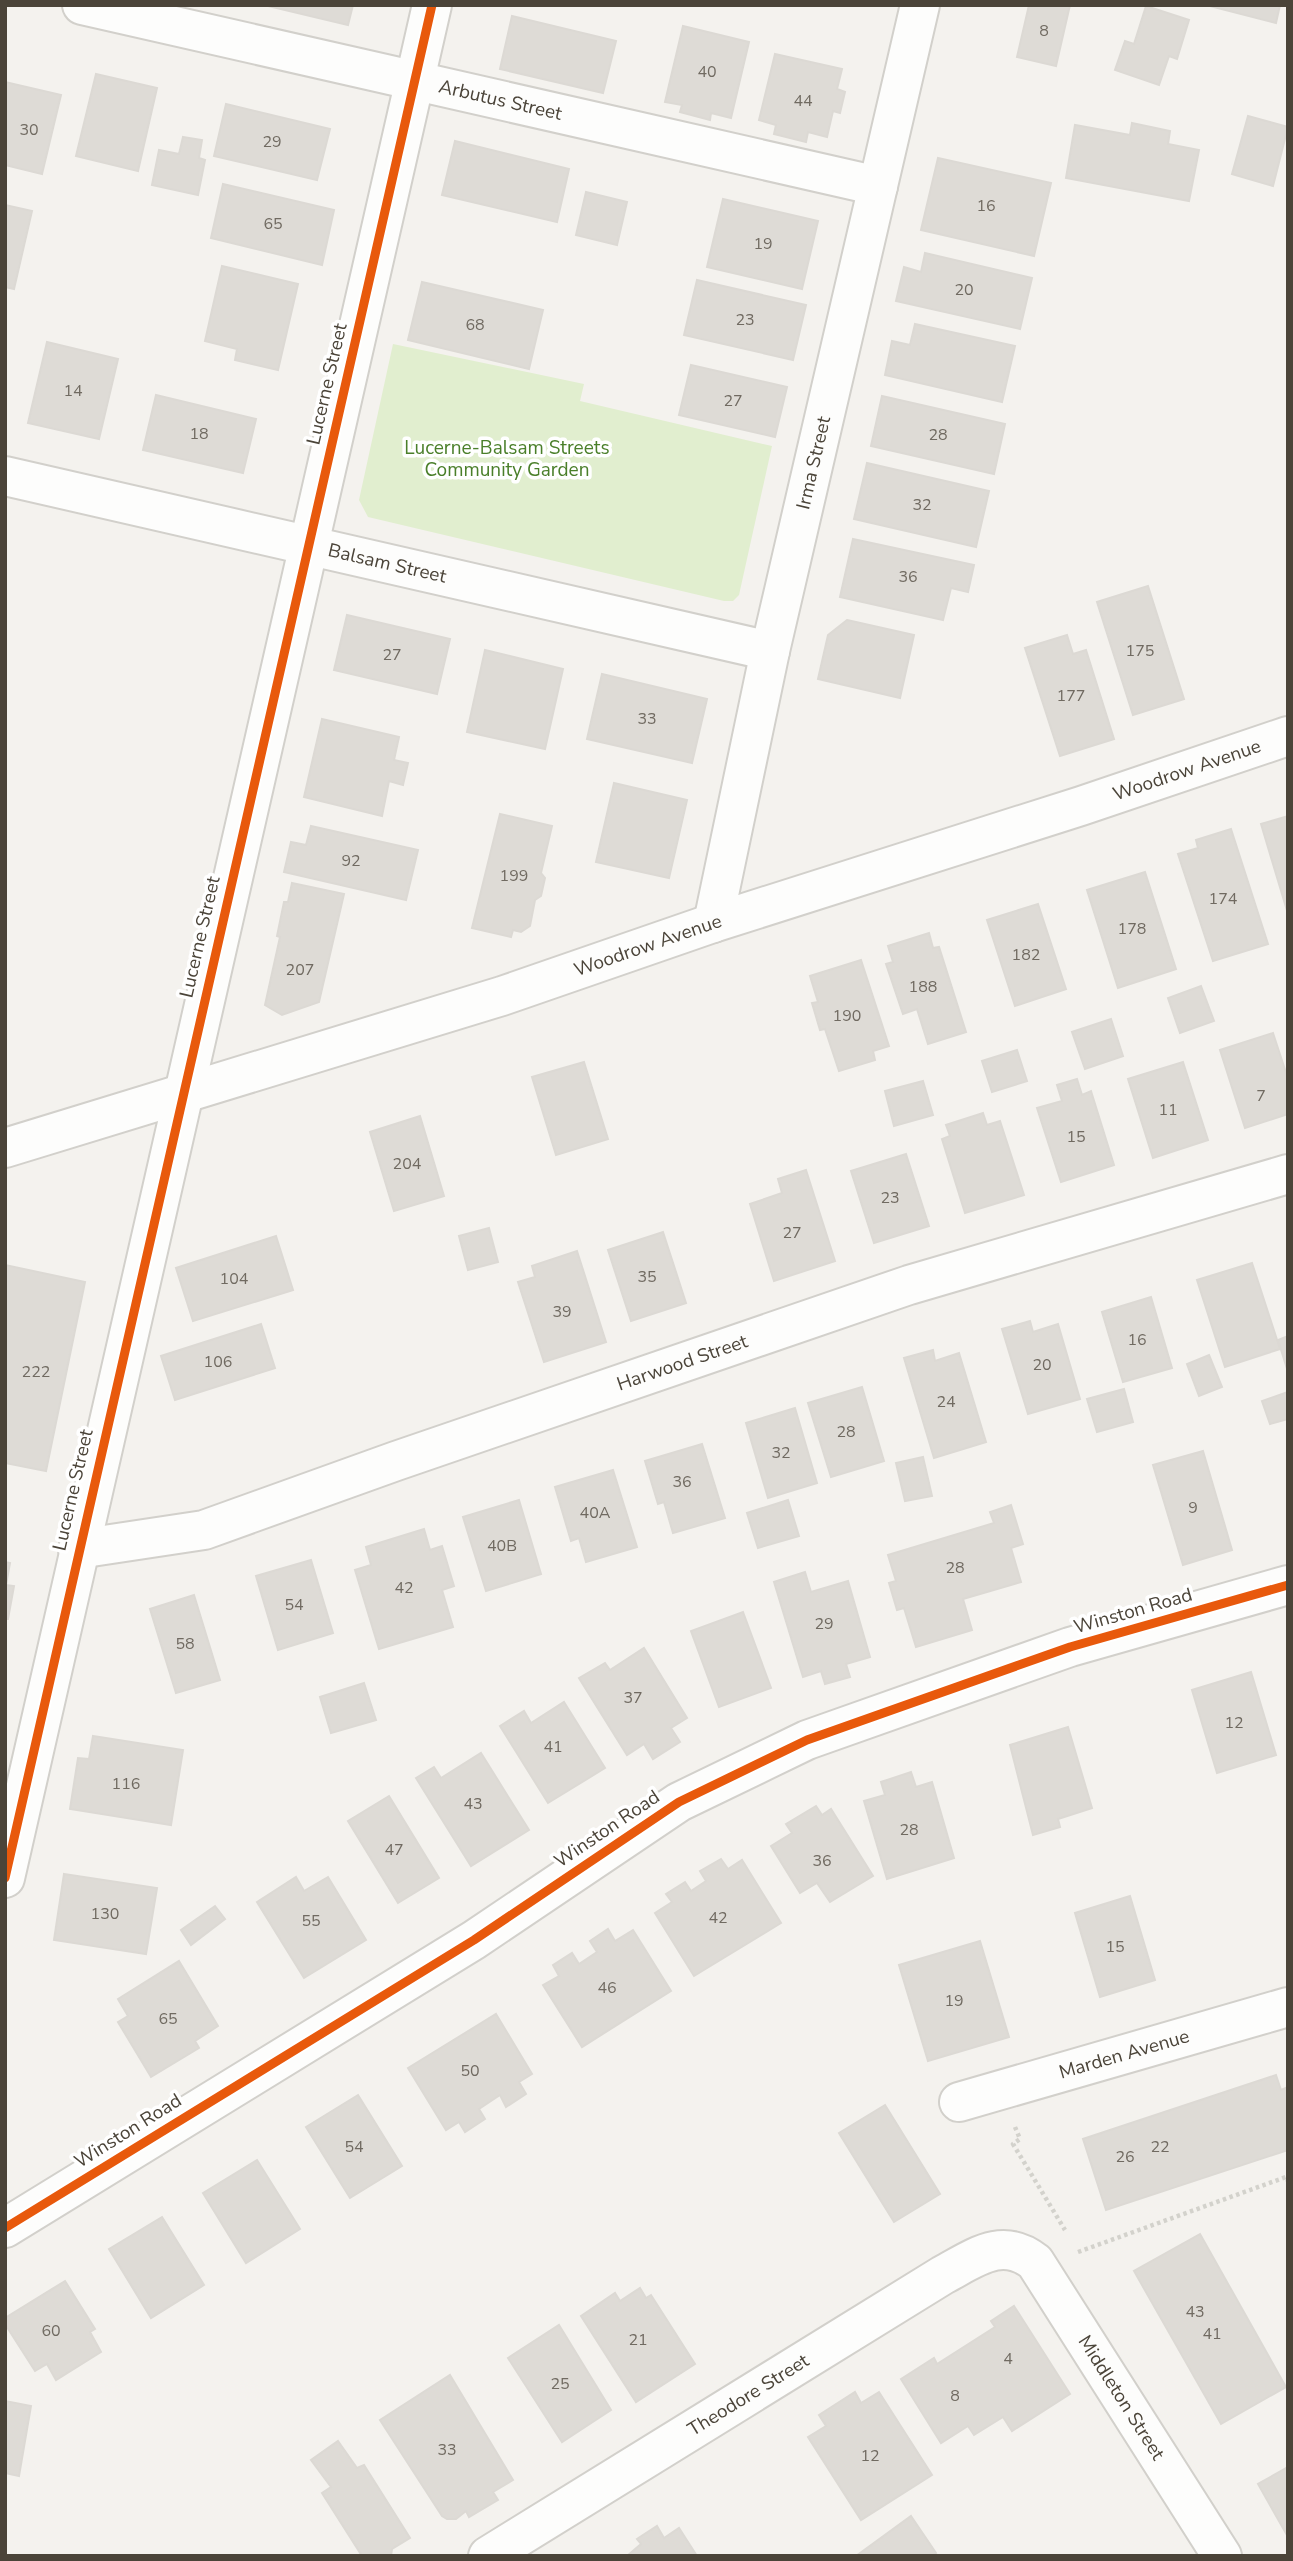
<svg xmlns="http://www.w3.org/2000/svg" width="1293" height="2561" font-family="'Nunito Sans',sans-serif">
<rect width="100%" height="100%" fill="#f4f2ee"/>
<polygon fill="#e1eecf" points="393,344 584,384 580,401 772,446 739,595 733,601 724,601 368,517 359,500"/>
<g fill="#dedbd6" stroke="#dcd9d4" stroke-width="2">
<polygon points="264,5 353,5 348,25"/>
<polygon points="1029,5 1070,5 1056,66 1017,57"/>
<polygon points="1206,5 1280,5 1276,23"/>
<polygon points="1146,6 1189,20 1177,59 1169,56 1159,85 1115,70 1125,41 1134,44"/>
<polygon points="512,16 616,41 603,93 500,69"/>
<polygon points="683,26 749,42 731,118 711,113 710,120 680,112 682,105 665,102"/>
<polygon points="775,54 842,69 837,89 845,92 840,113 833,111 827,137 808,132 806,142 774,134 776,125 759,120"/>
<polygon points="96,74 157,88 138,171 76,156"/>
<polygon points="5,82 61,95 42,174 5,165"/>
<polygon points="226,104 330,129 317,180 214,156"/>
<polygon points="1248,116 1288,127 1273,186 1232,174"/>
<polygon points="1132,123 1170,131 1168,144 1199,150 1189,201 1066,178 1075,125 1130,135"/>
<polygon points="183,137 202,140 199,158 205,160 198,195 152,185 159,150 179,154"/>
<polygon points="455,141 569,169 557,222 442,195"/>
<polygon points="938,158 1051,183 1034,256 921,230"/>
<polygon points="223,184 334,210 322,265 211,238"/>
<polygon points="586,192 627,202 617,245 576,235"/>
<polygon points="723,199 818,221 802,289 707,267"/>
<polygon points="5,205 32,211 14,289 5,287"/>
<polygon points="925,253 1032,278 1020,329 896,301 904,267 921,272"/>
<polygon points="222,266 298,284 278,370 235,360 237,349 205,341"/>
<polygon points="697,280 806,305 793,360 684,335"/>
<polygon points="422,282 543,310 529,369 408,340"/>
<polygon points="915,324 1015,346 1002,402 885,375 892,341 910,345"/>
<polygon points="47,342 118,359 99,439 28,423"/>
<polygon points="691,365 787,387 775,437 679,415"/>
<polygon points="156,395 256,419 243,473 143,450"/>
<polygon points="882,396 1005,424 994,474 871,446"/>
<polygon points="867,463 989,491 976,547 854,519"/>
<polygon points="853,539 974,565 968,592 951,588 943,620 840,597"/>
<polygon points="1148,586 1184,699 1133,715 1097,602"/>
<polygon points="347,615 450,639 437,694 334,670"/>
<polygon points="847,620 914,635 900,698 818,679 828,635"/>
<polygon points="1067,635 1073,654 1086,650 1114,739 1060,756 1025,648"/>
<polygon points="485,650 563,669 545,749 467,732"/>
<polygon points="602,674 707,699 692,763 587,739"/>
<polygon points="322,719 399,737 394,760 408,763 403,785 389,781 382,816 304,797"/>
<polygon points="614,783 687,800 669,878 596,862"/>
<polygon points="500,814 552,826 541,873 545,878 541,896 535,900 530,926 521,932 513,930 511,937 472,928"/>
<polygon points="1288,816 1288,914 1261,824"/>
<polygon points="311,826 418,850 406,900 284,872 291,842 306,845"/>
<polygon points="1231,829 1268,944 1213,961 1178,854 1198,848 1196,840"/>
<polygon points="1145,872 1176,969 1118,988 1087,890"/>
<polygon points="292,883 344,894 319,1002 282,1015 265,1005 280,937 277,936 284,902 288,902"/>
<polygon points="1038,904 1066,989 1015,1006 987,920"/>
<polygon points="929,933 933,948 939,947 966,1032 928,1044 917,1009 903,1014 886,964 893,962 888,946"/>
<polygon points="861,960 889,1046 873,1051 875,1060 839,1071 825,1029 820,1030 812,1003 818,1002 810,976"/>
<polygon points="1201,986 1214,1021 1180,1033 1168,998"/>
<polygon points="1111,1019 1123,1056 1085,1069 1072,1032"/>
<polygon points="1273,1033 1288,1079 1288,1114 1245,1128 1220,1050"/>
<polygon points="1017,1050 1027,1081 992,1092 982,1061"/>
<polygon points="584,1062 608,1139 556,1155 532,1077"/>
<polygon points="1183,1062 1208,1140 1153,1158 1128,1079"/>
<polygon points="1077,1079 1082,1095 1091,1091 1114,1165 1061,1182 1037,1108 1062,1101 1057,1085"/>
<polygon points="923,1081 933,1115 894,1126 885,1091"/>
<polygon points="983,1113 987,1125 1000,1121 1024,1195 965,1213 942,1139 950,1136 946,1125"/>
<polygon points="420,1116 444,1196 394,1211 370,1132"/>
<polygon points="906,1154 929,1226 874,1243 851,1171"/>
<polygon points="806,1170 835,1261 774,1281 750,1204 782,1193 778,1179"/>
<polygon points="489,1228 498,1262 468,1270 459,1236"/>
<polygon points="663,1232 686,1303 631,1321 608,1250"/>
<polygon points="276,1236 293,1290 193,1321 176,1268"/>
<polygon points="577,1251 606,1342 544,1362 518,1282 535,1277 532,1266"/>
<polygon points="1252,1263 1280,1349 1225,1367 1197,1280"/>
<polygon points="5,1265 85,1282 46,1471 5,1463"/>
<polygon points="1151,1297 1172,1368 1123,1382 1102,1312"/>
<polygon points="1030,1321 1033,1332 1058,1324 1080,1399 1028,1414 1002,1329"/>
<polygon points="261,1324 275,1368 175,1400 161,1356"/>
<polygon points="1288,1336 1288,1372 1278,1340"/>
<polygon points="933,1350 935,1361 959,1353 986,1442 934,1458 904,1358"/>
<polygon points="1209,1355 1222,1387 1199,1396 1187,1364"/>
<polygon points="862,1387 884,1461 831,1477 808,1403"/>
<polygon points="1124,1389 1133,1422 1097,1432 1087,1399"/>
<polygon points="1288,1392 1288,1419 1270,1424 1262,1401"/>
<polygon points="795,1408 817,1483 768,1498 746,1423"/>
<polygon points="702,1444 725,1518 673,1533 664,1502 658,1504 645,1461"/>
<polygon points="1203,1451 1232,1550 1183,1565 1153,1465"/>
<polygon points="923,1457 932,1496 905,1501 896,1463"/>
<polygon points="613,1470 637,1547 586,1562 579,1538 571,1541 555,1487"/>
<polygon points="519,1500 541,1574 486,1591 463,1517"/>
<polygon points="788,1500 799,1536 758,1548 747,1513"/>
<polygon points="1011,1505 1023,1544 1011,1548 1021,1582 963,1599 972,1630 916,1647 904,1608 897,1610 889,1583 896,1581 888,1555 994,1523 990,1512"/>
<polygon points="424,1529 430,1550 442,1546 454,1586 442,1590 453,1627 379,1649 355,1570 371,1565 366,1547"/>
<polygon points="311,1560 333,1633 278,1650 256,1576"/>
<polygon points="5,1562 10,1563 6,1585 14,1586 8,1619 5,1619"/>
<polygon points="805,1572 811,1592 848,1581 870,1657 846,1664 850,1677 825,1684 821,1671 803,1677 774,1582"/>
<polygon points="194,1595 220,1680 176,1693 150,1609"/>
<polygon points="743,1612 771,1688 719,1707 691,1631"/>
<polygon points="644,1648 687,1718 671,1728 680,1742 653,1759 644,1744 627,1755 579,1678 605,1663 610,1670"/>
<polygon points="1251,1672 1276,1755 1217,1773 1192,1690"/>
<polygon points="364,1683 376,1720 331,1733 320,1697"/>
<polygon points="564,1702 605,1768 548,1803 500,1726 524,1711 531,1723"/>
<polygon points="1068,1727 1092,1808 1058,1819 1060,1827 1033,1835 1010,1745"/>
<polygon points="93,1736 183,1750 171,1825 70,1809 78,1758 89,1759"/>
<polygon points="481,1753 529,1830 471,1866 416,1778 434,1767 441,1778"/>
<polygon points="911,1772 916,1787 932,1782 954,1858 887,1879 864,1801 885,1795 881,1782"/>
<polygon points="389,1796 439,1878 398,1903 348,1821"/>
<polygon points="816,1806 822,1815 831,1809 873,1876 830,1902 817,1883 800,1893 771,1846 792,1833 786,1824"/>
<polygon points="721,1859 728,1869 742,1860 781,1923 694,1976 655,1913 672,1902 666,1894 685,1882 691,1891 706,1881 700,1871"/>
<polygon points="64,1874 157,1888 146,1954 54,1940"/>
<polygon points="296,1877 304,1891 328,1877 366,1940 304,1978 257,1902"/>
<polygon points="1130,1896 1155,1980 1100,1997 1075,1913"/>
<polygon points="215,1906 225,1919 191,1945 181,1930"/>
<polygon points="608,1929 615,1941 633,1930 671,1991 582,2047 543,1985 559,1976 553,1965 572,1953 579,1964 597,1952 590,1941"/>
<polygon points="980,1941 1009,2037 928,2061 899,1965"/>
<polygon points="179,1961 218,2026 195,2041 199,2048 151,2077 118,2022 128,2016 118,1999"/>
<polygon points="496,2014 532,2074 519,2082 526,2094 506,2107 500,2095 479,2109 485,2119 465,2132 459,2122 446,2130 408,2068"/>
<polygon points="1276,2075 1281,2090 1288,2087 1288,2150 1106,2210 1083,2139"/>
<polygon points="358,2095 402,2166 350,2198 306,2127"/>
<polygon points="885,2105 940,2194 894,2222 839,2133"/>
<polygon points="257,2160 300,2229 246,2263 203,2193"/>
<polygon points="162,2217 204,2285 151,2318 109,2249"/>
<polygon points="1200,2234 1286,2387 1221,2424 1134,2271"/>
<polygon points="65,2281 95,2329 90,2332 101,2352 56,2380 47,2364 35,2371 5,2324 5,2318"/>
<polygon points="640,2288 646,2298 651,2295 695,2364 636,2402 581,2316 615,2293 620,2301"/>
<polygon points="1014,2306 1070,2394 1012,2431 1003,2417 974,2435 968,2426 941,2443 901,2379 934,2358 937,2364 995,2327 991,2321"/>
<polygon points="559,2325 611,2410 562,2442 508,2358"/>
<polygon points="450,2375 513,2480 493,2492 498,2500 469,2517 466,2511 456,2519 447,2519 442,2516 380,2420"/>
<polygon points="855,2392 861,2403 879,2392 932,2475 861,2520 808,2437 826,2426 819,2415"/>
<polygon points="5,2401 31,2406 19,2476 5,2473"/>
<polygon points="338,2441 357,2468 364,2465 410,2538 392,2549 391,2556 362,2556 322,2493 331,2487 311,2460"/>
<polygon points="1288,2467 1288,2537 1258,2484"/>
<polygon points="911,2516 936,2553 932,2556 856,2556"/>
<polygon points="657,2526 664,2538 679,2528 697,2556 627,2556 641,2544 637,2539"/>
</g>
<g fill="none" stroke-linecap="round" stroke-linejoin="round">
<g stroke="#d2d0cb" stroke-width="42">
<g id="minor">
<path id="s1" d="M82,5L878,186"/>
<path id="s2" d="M5,476L770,651"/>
<path id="s3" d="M713,923L770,651L920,5"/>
<path id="s4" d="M78,1549L204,1530L396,1461L909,1285L1288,1174"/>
<polyline points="5,1878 432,5"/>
<path id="s5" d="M959,2102L1288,2007"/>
<polyline points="5,2228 474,1940 679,1802 807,1740 1070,1647 1288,1585"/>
<path id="s6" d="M488,2556L943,2275C975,2258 1002,2236 1035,2262L1222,2556"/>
</g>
</g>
<g stroke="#d2d0cb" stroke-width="42">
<g id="tertiary">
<path id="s7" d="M5,1148L502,996L713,923L1081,806L1288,736"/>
</g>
</g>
<g stroke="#d3d2cc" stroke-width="4.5" stroke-dasharray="3.5 3.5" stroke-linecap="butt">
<polyline points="1015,2127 1020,2139 1013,2144 1065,2230"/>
<polyline points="1078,2252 1286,2177 1288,2181"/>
</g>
<use href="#minor" stroke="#fdfdfc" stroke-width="38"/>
<use href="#tertiary" stroke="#fdfdfc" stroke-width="38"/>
<g stroke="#fff" stroke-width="13">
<g id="cycleway">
<polyline points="5,1878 432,5"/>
<polyline points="5,2228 474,1940 679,1802 807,1740 1070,1647 1288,1585"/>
</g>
</g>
<use href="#cycleway" stroke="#e8590c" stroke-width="9"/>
</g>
<g text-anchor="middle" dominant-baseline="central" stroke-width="7" stroke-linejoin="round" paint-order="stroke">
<g font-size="16" fill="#706a61">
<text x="1044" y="31">8</text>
<text x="707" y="72">40</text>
<text x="803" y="101">44</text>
<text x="29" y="130">30</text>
<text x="272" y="142">29</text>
<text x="986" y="206">16</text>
<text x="273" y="224">65</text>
<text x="763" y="244">19</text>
<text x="964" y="290">20</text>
<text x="745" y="320">23</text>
<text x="475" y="325">68</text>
<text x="73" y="391">14</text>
<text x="733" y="401">27</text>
<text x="199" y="434">18</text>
<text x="938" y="435">28</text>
<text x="922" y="505">32</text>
<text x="908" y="577">36</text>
<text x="1140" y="651">175</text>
<text x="392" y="655">27</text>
<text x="1071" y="696">177</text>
<text x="647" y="719">33</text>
<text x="351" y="861">92</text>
<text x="514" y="876">199</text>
<text x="1223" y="899">174</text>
<text x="1132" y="929">178</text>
<text x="1026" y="955">182</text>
<text x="300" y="970">207</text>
<text x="923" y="987">188</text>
<text x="847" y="1016">190</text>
<text x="1261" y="1096">7</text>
<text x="1168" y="1110">11</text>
<text x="1076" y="1137">15</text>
<text x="407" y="1164">204</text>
<text x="890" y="1198">23</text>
<text x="792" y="1233">27</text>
<text x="647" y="1277">35</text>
<text x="234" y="1279">104</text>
<text x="562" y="1312">39</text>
<text x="1137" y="1340">16</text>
<text x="218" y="1362">106</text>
<text x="1042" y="1365">20</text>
<text x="36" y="1372">222</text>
<text x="946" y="1402">24</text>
<text x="846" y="1432">28</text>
<text x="781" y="1453">32</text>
<text x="682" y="1482">36</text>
<text x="1193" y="1508">9</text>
<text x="595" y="1513">40A</text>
<text x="502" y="1546">40B</text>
<text x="955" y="1568">28</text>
<text x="404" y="1588">42</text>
<text x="294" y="1605">54</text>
<text x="824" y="1624">29</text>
<text x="185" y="1644">58</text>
<text x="633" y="1698">37</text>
<text x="1234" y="1723">12</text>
<text x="553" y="1747">41</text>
<text x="126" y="1784">116</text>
<text x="473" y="1804">43</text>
<text x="909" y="1830">28</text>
<text x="394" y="1850">47</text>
<text x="822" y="1861">36</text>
<text x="105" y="1914">130</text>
<text x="718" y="1918">42</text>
<text x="311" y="1921">55</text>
<text x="1115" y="1947">15</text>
<text x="607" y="1988">46</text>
<text x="954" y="2001">19</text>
<text x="168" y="2019">65</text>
<text x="470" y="2071">50</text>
<text x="354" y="2147">54</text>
<text x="1160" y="2147">22</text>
<text x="1125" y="2157">26</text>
<text x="1195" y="2312">43</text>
<text x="51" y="2331">60</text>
<text x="1212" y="2334">41</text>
<text x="638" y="2340">21</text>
<text x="1008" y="2359">4</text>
<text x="560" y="2384">25</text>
<text x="955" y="2396">8</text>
<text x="447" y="2450">33</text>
<text x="870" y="2456">12</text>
</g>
<g font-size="19" fill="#4b4439" stroke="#fff">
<text stroke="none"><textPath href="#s1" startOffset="429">Arbutus Street</textPath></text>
<text transform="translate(327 384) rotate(-77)">Lucerne Street</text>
<text stroke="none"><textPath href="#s3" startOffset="471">Irma Street</textPath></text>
<text stroke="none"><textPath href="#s2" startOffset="392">Balsam Street</textPath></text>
<text stroke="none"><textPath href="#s7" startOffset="1241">Woodrow Avenue</textPath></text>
<text transform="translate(200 937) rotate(-77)">Lucerne Street</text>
<text stroke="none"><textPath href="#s7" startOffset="674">Woodrow Avenue</textPath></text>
<text stroke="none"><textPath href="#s4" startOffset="634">Harwood Street</textPath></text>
<text transform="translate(73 1490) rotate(-77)">Lucerne Street</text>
<text transform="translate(1133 1611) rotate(-16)">Winston Road</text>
<text transform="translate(607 1829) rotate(-34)">Winston Road</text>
<text stroke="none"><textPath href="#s5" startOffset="172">Marden Avenue</textPath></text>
<text transform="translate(128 2131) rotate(-32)">Winston Road</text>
<text stroke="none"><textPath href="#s6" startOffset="306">Theodore Street</textPath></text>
<text stroke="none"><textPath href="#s6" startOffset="796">Middleton Street</textPath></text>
</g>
<g font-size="19" fill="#4a7f2a" stroke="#fff">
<text x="507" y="448">Lucerne-Balsam Streets<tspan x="507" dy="22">Community Garden</tspan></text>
</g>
</g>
<rect width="1293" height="2561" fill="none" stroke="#4b4439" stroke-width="14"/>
</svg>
